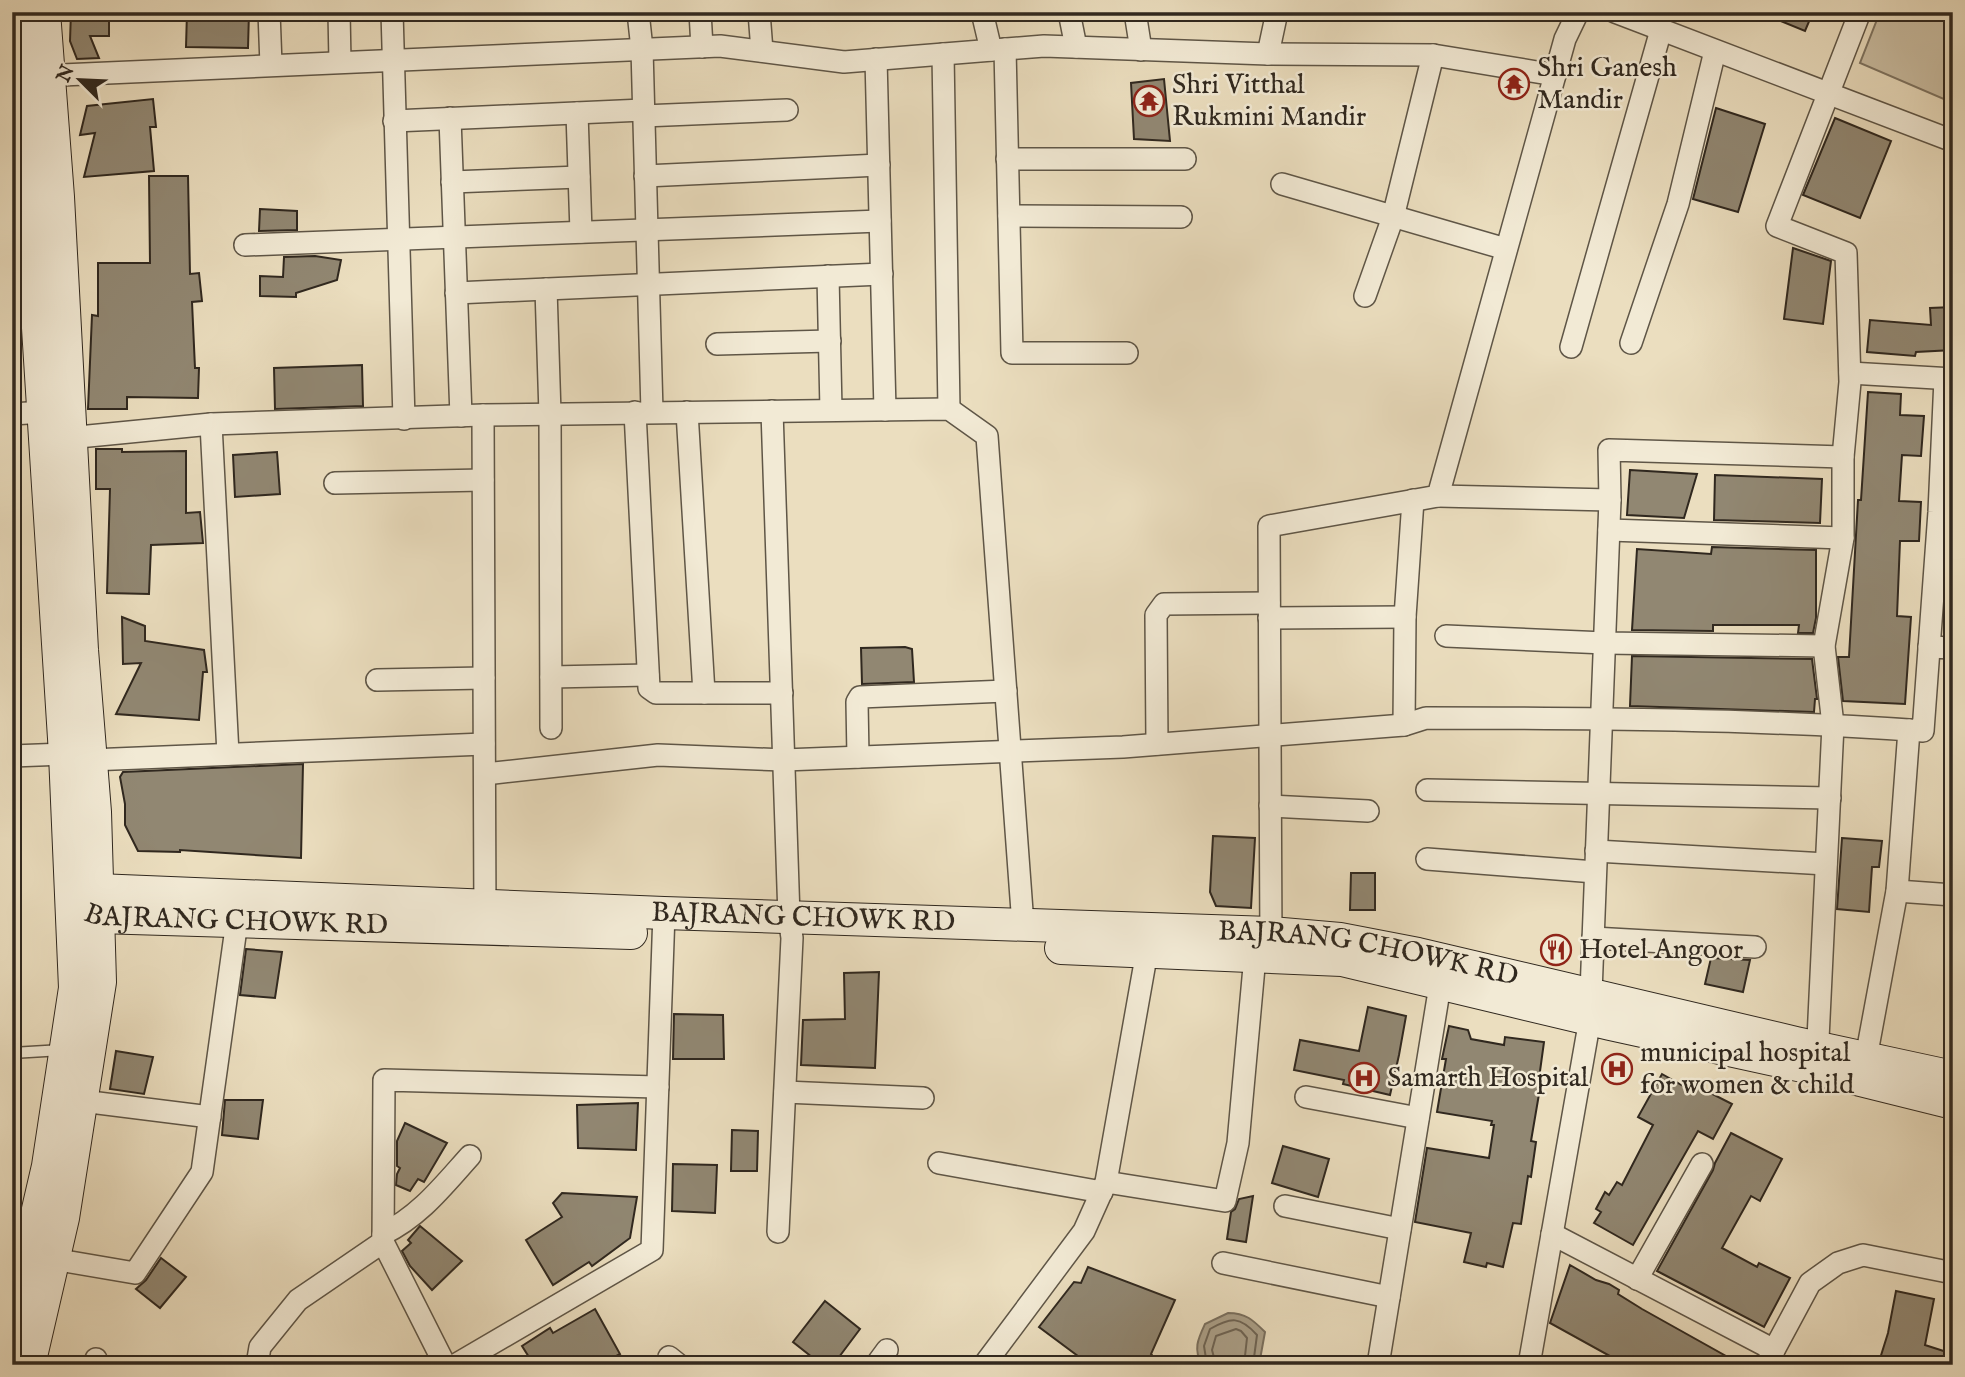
<svg xmlns="http://www.w3.org/2000/svg" width="1965" height="1377" font-family="'IM FELL English',serif">
<rect width="100%" height="100%" fill="#ebdebf"/>
<filter id="stains"><feTurbulence type="fractalNoise" baseFrequency=".00286" numOctaves="4"/><feColorMatrix values="0 0 0 0 .2 0 0 0 0 .09 0 0 0 0 .02 0 0 0 .5 -.17"/></filter>
<radialGradient id="worn" r=".72"><stop offset=".6" stop-color="#630" stop-opacity="0"/><stop offset="1" stop-color="#630" stop-opacity=".3"/></radialGradient>
<polygon fill="#cbbfa4" stroke="#7e7462" stroke-width="2" points="1880,12 1953,12 1953,103 1860,63"/>
<path fill="#aba089" stroke="#7a705f" stroke-width="2" d="M1228,1313C1246,1313 1253,1320 1265,1332L1259,1365H1202C1193,1349 1198,1339 1205,1324Z"/>
<g fill="none" stroke-linecap="round" stroke-linejoin="round">
<g stroke="#6e6454" stroke-width="2">
<path d="M1207,1365L1204,1346L1210,1329C1231,1317 1240,1316 1257,1335L1253,1365"/>
<polyline points="1216,1365 1212,1350 1216,1336 1236,1329 1241,1331 1247,1338 1244,1365"/>
</g>
</g>
<g fill="#918772" stroke="#30281f" stroke-width="2">
<polygon points="71,12 109,12 109,36 90,36 99,58 77,59 70,41"/>
<polygon points="187,12 249,12 248,48 186,47"/>
<polygon points="1759,12 1813,12 1805,31"/>
<polygon points="1164,79 1170,141 1134,139 1131,83"/>
<polygon points="153,99 156,127 150,127 154,171 84,177 95,133 80,135 87,106"/>
<polygon points="1716,108 1765,124 1738,212 1693,199"/>
<polygon points="1835,118 1891,141 1860,218 1803,195"/>
<polygon points="149,176 188,176 190,274 199,273 202,301 192,302 195,368 199,368 198,398 127,397 127,409 88,409 92,315 98,316 98,263 150,263"/>
<polygon points="260,209 297,211 297,230 259,231"/>
<polygon points="1793,248 1831,261 1823,324 1784,319"/>
<polygon points="315,256 341,260 337,280 296,293 296,297 260,296 260,276 283,277 284,257"/>
<polygon points="1953,307 1953,350 1916,352 1915,356 1867,352 1870,320 1931,325 1930,308"/>
<polygon points="362,365 363,406 275,409 274,368"/>
<polygon points="1868,392 1901,394 1900,415 1924,416 1921,456 1902,455 1899,501 1921,502 1919,541 1900,541 1897,616 1911,617 1905,704 1843,701 1838,657 1849,657 1858,500 1861,500"/>
<polygon points="96,449 122,449 122,452 186,451 186,513 200,512 203,543 151,545 149,594 107,593 110,489 96,489"/>
<polygon points="277,452 280,494 235,497 233,455"/>
<polygon points="1630,470 1697,474 1684,518 1627,515"/>
<polygon points="1715,475 1822,479 1820,523 1714,520"/>
<polygon points="1712,547 1816,550 1816,618 1813,633 1798,633 1799,625 1713,625 1713,631 1632,630 1637,549 1711,554"/>
<polygon points="122,617 145,626 145,641 204,650 207,672 203,672 199,720 116,714 141,663 123,664"/>
<polygon points="905,647 912,649 914,682 862,684 861,648"/>
<polygon points="1632,656 1812,659 1817,699 1815,699 1814,712 1630,706"/>
<polygon points="303,764 301,858 180,850 180,852 138,851 125,825 125,804 120,777 123,772"/>
<polygon points="1213,836 1255,838 1251,908 1216,906 1210,892"/>
<polygon points="1842,838 1882,841 1879,867 1872,867 1869,912 1837,909"/>
<polygon points="1351,873 1375,873 1375,910 1350,910"/>
<polygon points="246,949 282,952 275,998 240,995"/>
<polygon points="1711,958 1750,960 1743,992 1705,984"/>
<polygon points="879,972 875,1068 801,1065 803,1020 845,1019 844,973"/>
<polygon points="1368,1007 1406,1016 1399,1055 1390,1095 1343,1084 1344,1080 1294,1070 1300,1040 1359,1051"/>
<polygon points="674,1014 723,1015 724,1059 673,1059"/>
<polygon points="1449,1026 1468,1030 1471,1039 1504,1045 1505,1037 1544,1042 1537,1093 1539,1094 1531,1141 1536,1142 1531,1177 1528,1176 1521,1224 1513,1223 1503,1267 1487,1263 1486,1267 1464,1262 1471,1233 1415,1222 1427,1148 1489,1158 1494,1125 1491,1125 1492,1121 1437,1112 1446,1059 1442,1059"/>
<polygon points="116,1051 153,1057 144,1094 110,1089"/>
<polygon points="1662,1074 1694,1092 1697,1086 1732,1104 1713,1139 1698,1131 1633,1245 1594,1223 1601,1212 1596,1209 1605,1192 1609,1195 1617,1182 1622,1185 1653,1125 1638,1117"/>
<polygon points="225,1100 263,1100 258,1139 222,1135"/>
<polygon points="638,1103 636,1150 578,1148 577,1105"/>
<polygon points="405,1123 447,1143 424,1182 418,1179 410,1191 396,1185 397,1174 400,1168 397,1166 397,1141"/>
<polygon points="732,1130 758,1131 757,1171 731,1171"/>
<polygon points="1731,1133 1782,1159 1760,1201 1751,1196 1722,1248 1757,1267 1759,1263 1790,1278 1764,1327 1657,1271 1713,1170 1715,1163"/>
<polygon points="1283,1146 1329,1159 1318,1197 1272,1183"/>
<polygon points="673,1164 717,1165 715,1213 672,1211"/>
<polygon points="562,1193 637,1197 630,1238 592,1266 589,1262 553,1285 526,1240 562,1217 553,1203"/>
<polygon points="1253,1196 1246,1242 1227,1239 1231,1212 1235,1209 1239,1199"/>
<polygon points="420,1226 462,1261 432,1290 410,1266 402,1251 411,1243 408,1240"/>
<polygon points="161,1258 186,1277 160,1308 136,1289 146,1280"/>
<polygon points="1570,1265 1596,1280 1609,1284 1619,1290 1618,1294 1642,1309 1742,1365 1626,1365 1550,1323"/>
<polygon points="1088,1267 1175,1300 1151,1354 1160,1365 1090,1365 1039,1327 1074,1282 1081,1283"/>
<polygon points="1896,1291 1934,1299 1925,1345 1953,1354 1953,1365 1878,1365 1888,1333"/>
<polygon points="825,1301 860,1329 833,1365 822,1365 793,1342"/>
<polygon points="595,1309 620,1354 600,1365 534,1365 522,1346 550,1328 553,1333"/>
</g>
<g fill="none" stroke-linecap="round" stroke-linejoin="round">
<g stroke="#5f5647" stroke-width="13">
<polyline id="lane" points="12,1053 62,1050"/>
</g>
<g stroke="#5f5647" stroke-width="24">
<g id="street">
<polyline points="269,12 271,65"/>
<polyline points="339,12 340,62"/>
<polyline points="392,12 404,419"/>
<polyline points="638,12 642,49 652,412"/>
<polyline points="700,12 702,47"/>
<polyline points="759,12 762,51"/>
<polyline points="982,12 991,50"/>
<polyline points="1069,12 1076,47"/>
<polyline points="1135,12 1141,50"/>
<polyline points="1615,12 1953,141"/>
<polyline points="1005,49 1012,353 1127,353"/>
<polyline points="943,54 949,409"/>
<polyline points="1268,54 1277,12"/>
<polyline points="876,59 885,410"/>
<polyline points="39,76 720,46 844,62 1044,46 1268,54 1433,55 1555,75"/>
<polyline points="577,113 581,232"/>
<polyline points="643,116 787,110"/>
<polyline points="450,118 461,416"/>
<polyline points="394,121 643,110"/>
<polyline points="1007,159 1185,159"/>
<polyline points="645,176 879,165"/>
<polyline points="452,182 579,177"/>
<polyline points="1282,184 1506,249"/>
<polyline points="1009,216 1181,217"/>
<polyline points="245,245 880,221"/>
<polyline points="828,276 831,410"/>
<polyline points="546,289 550,414 551,728"/>
<polyline points="456,293 882,274"/>
<polyline points="1365,296 1393,217 1433,55"/>
<polyline points="1631,343 1678,204 1715,51"/>
<polyline points="717,344 830,341"/>
<polyline points="1571,347 1661,30"/>
<polyline points="1850,373 1953,379"/>
<polyline points="772,411 789,917 792,938 778,1232"/>
<polyline points="635,412 649,688 656,693 782,693"/>
<polyline points="687,412 704,693"/>
<polyline points="12,414 44,412"/>
<polyline points="483,415 485,917"/>
<polyline points="211,424 228,754"/>
<polyline points="58,439 211,424 483,415 949,409 987,436 1023,925"/>
<polyline points="335,483 483,480"/>
<polyline points="1438,496 1610,500"/>
<polyline points="1609,530 1843,538"/>
<polyline points="1269,618 1405,617"/>
<polyline points="1446,636 1605,643 1824,646"/>
<polyline points="1929,647 1953,648"/>
<polyline points="551,677 648,675"/>
<polyline points="377,680 484,678"/>
<polyline points="1404,725 1405,617 1413,500"/>
<polyline points="1157,744 1156,615 1164,604 1269,603"/>
<polyline points="12,756 65,754 90,760 484,744"/>
<polyline points="858,757 857,702 860,697 1006,691"/>
<path d="M485,774L658,755L784,760L1123,747L1404,725L1426,718C1592,718 1758,719 1923,731L1939,512L1945,379"/>
<polyline points="1427,790 1830,798"/>
<polyline points="1270,806 1368,811"/>
<polyline points="1596,851 1826,864"/>
<polyline points="1427,859 1595,872"/>
<polyline points="1897,891 1953,895"/>
<polyline points="1593,938 1755,947"/>
<polyline points="1271,945 1269,526 1438,496 1565,39 1578,12"/>
<polyline points="1866,1058 1897,891 1909,730"/>
<polyline points="1817,1060 1833,725 1824,646 1843,538 1843,457 1850,382 1846,253 1777,226 1860,12"/>
<polyline points="785,1092 923,1098"/>
<polyline points="1306,1097 1418,1118"/>
<polyline points="82,1101 210,1117"/>
<polyline points="939,1163 1102,1192"/>
<polyline points="1106,1182 1225,1201 1238,1143 1255,956"/>
<polyline points="1285,1206 1400,1229"/>
<path d="M383,1234C420,1216 443,1186 470,1156"/>
<polyline points="1552,1234 1774,1350"/>
<polyline points="53,1259 135,1273 202,1172 237,921"/>
<polyline points="1223,1263 1389,1297"/>
<polyline points="1637,1279 1702,1164"/>
<polyline points="669,1357 679,1365"/>
<polyline points="94,1365 96,1359"/>
<polyline points="257,1365 260,1347 298,1300 383,1242"/>
<polyline points="445,1365 383,1242 384,1080 658,1087"/>
<polyline points="455,1365 652,1250 664,913"/>
<polyline points="876,1365 887,1350"/>
<polyline points="984,1365 1084,1231 1106,1182 1149,940"/>
<polyline points="1378,1365 1442,973"/>
<polyline points="1529,1365 1590,1019 1610,500 1609,450 1843,457"/>
<polyline points="1766,1365 1810,1283 1838,1263 1863,1255 1953,1273"/>
</g>
</g>
<g stroke="#30281f" stroke-width="34">
<g id="secondary">
<path id="s1" d="M72,907L97,890L664,913L1271,933L1340,939L1418,954L1796,1043L1953,1077"/>
<path id="s2" d="M72,907L98,917L631,933"/>
<polyline points="1061,948 1342,960 1610,1024 1816,1069 1953,1103"/>
<polyline points="12,1322 48,1166 75,988 65,754 18,12"/>
<polyline points="29,1365 63,1218 100,982 95,812 82,650 58,197 44,12"/>
</g>
</g>
<use href="#lane" stroke="#f2ead5" stroke-width="10"/>
<use href="#street" stroke="#f2ead5" stroke-width="21"/>
<use href="#secondary" stroke="#f2ead5" stroke-width="32"/>
</g>
<defs>
<g id="temple-ring" transform="scale(1.575)"><circle r="9.5" fill="#f2ead5" stroke="#8f2418" stroke-width="1.5"/><path d="M0-6L5-2H3V0L6.5 2.5H4V6H1.5V3h-3V6H-4V2.5H-6.5L-3 0V-2H-5Z" fill="#8f2418"/></g>
<g id="restaurant-ring" transform="scale(1.575)"><circle r="9.5" fill="#f2ead5" stroke="#8f2418" stroke-width="1.5"/><path d="M-5-6h1v4h1v-4h1v4h1v-4h1v5L-1.5 .5V6h-2V.5L-5-1ZM5-6V6H3V1.5H1.5Q1.5-4 5-6Z" fill="#8f2418"/></g>
<g id="hospital-ring" transform="scale(1.575)"><circle r="9.5" fill="#f2ead5" stroke="#8f2418" stroke-width="1.5"/><path d="M-5-5h3v3.5h4V-5h3V5h-3V1.5h-4V5h-3Z" fill="#8f2418"/></g>
</defs>
<g fill-rule="evenodd">
<use href="#temple-ring" x="1514" y="84"/>
<use href="#temple-ring" x="1149" y="101"/>
<use href="#restaurant-ring" x="1556" y="950"/>
<use href="#hospital-ring" x="1617" y="1069"/>
<use href="#hospital-ring" x="1364" y="1078"/>
</g>
<g text-anchor="middle" dominant-baseline="central" stroke-width="5" stroke-linejoin="round" paint-order="stroke">
<g font-size="28" fill="#30281f" stroke="#f2ead5" text-anchor="start">
<text x="1537" y="68">Shri Ganesh<tspan x="1537" dy="32">Mandir</tspan></text>
<text x="1172" y="85">Shri Vitthal<tspan x="1172" dy="32">Rukmini Mandir</tspan></text>
<text x="1579" y="950">Hotel Angoor</text>
<text x="1640" y="1053">municipal hospital<tspan x="1640" dy="32">for women &amp; child</tspan></text>
<text x="1387" y="1078">Samarth Hospital</text>
</g>
<g font-size="28" fill="#30281f" stroke="#f2ead5">
<text stroke="none"><textPath href="#s2" startOffset="166">BAJRANG CHOWK RD</textPath></text>
<text stroke="none"><textPath href="#s1" startOffset="737">BAJRANG CHOWK RD</textPath></text>
<text stroke="none"><textPath href="#s1" startOffset="1304">BAJRANG CHOWK RD</textPath></text>
</g>
</g>
<rect width="1965" height="1377" fill="none" stroke="#ebdebf" stroke-width="42"/>
<rect x="14" y="14" width="1937" height="1349" fill="none" stroke="#30281f" stroke-width="3.5"/>
<rect x="21" y="21" width="1923" height="1335" fill="none" stroke="#30281f" stroke-width="2"/>
<g transform="translate(80 80) rotate(294)" stroke="#f2ead5" stroke-width="5" paint-order="stroke">
<path d="M0-5L12 26L0 18L-12 26Z" fill="#30281f"/>
<text y="-10" font-size="19" font-weight="bold" text-anchor="middle" fill="#30281f">N</text>
</g>
<rect width="100%" height="100%" filter="url(#stains)"/>
<rect width="100%" height="100%" fill="url(#worn)"/>
</svg>
